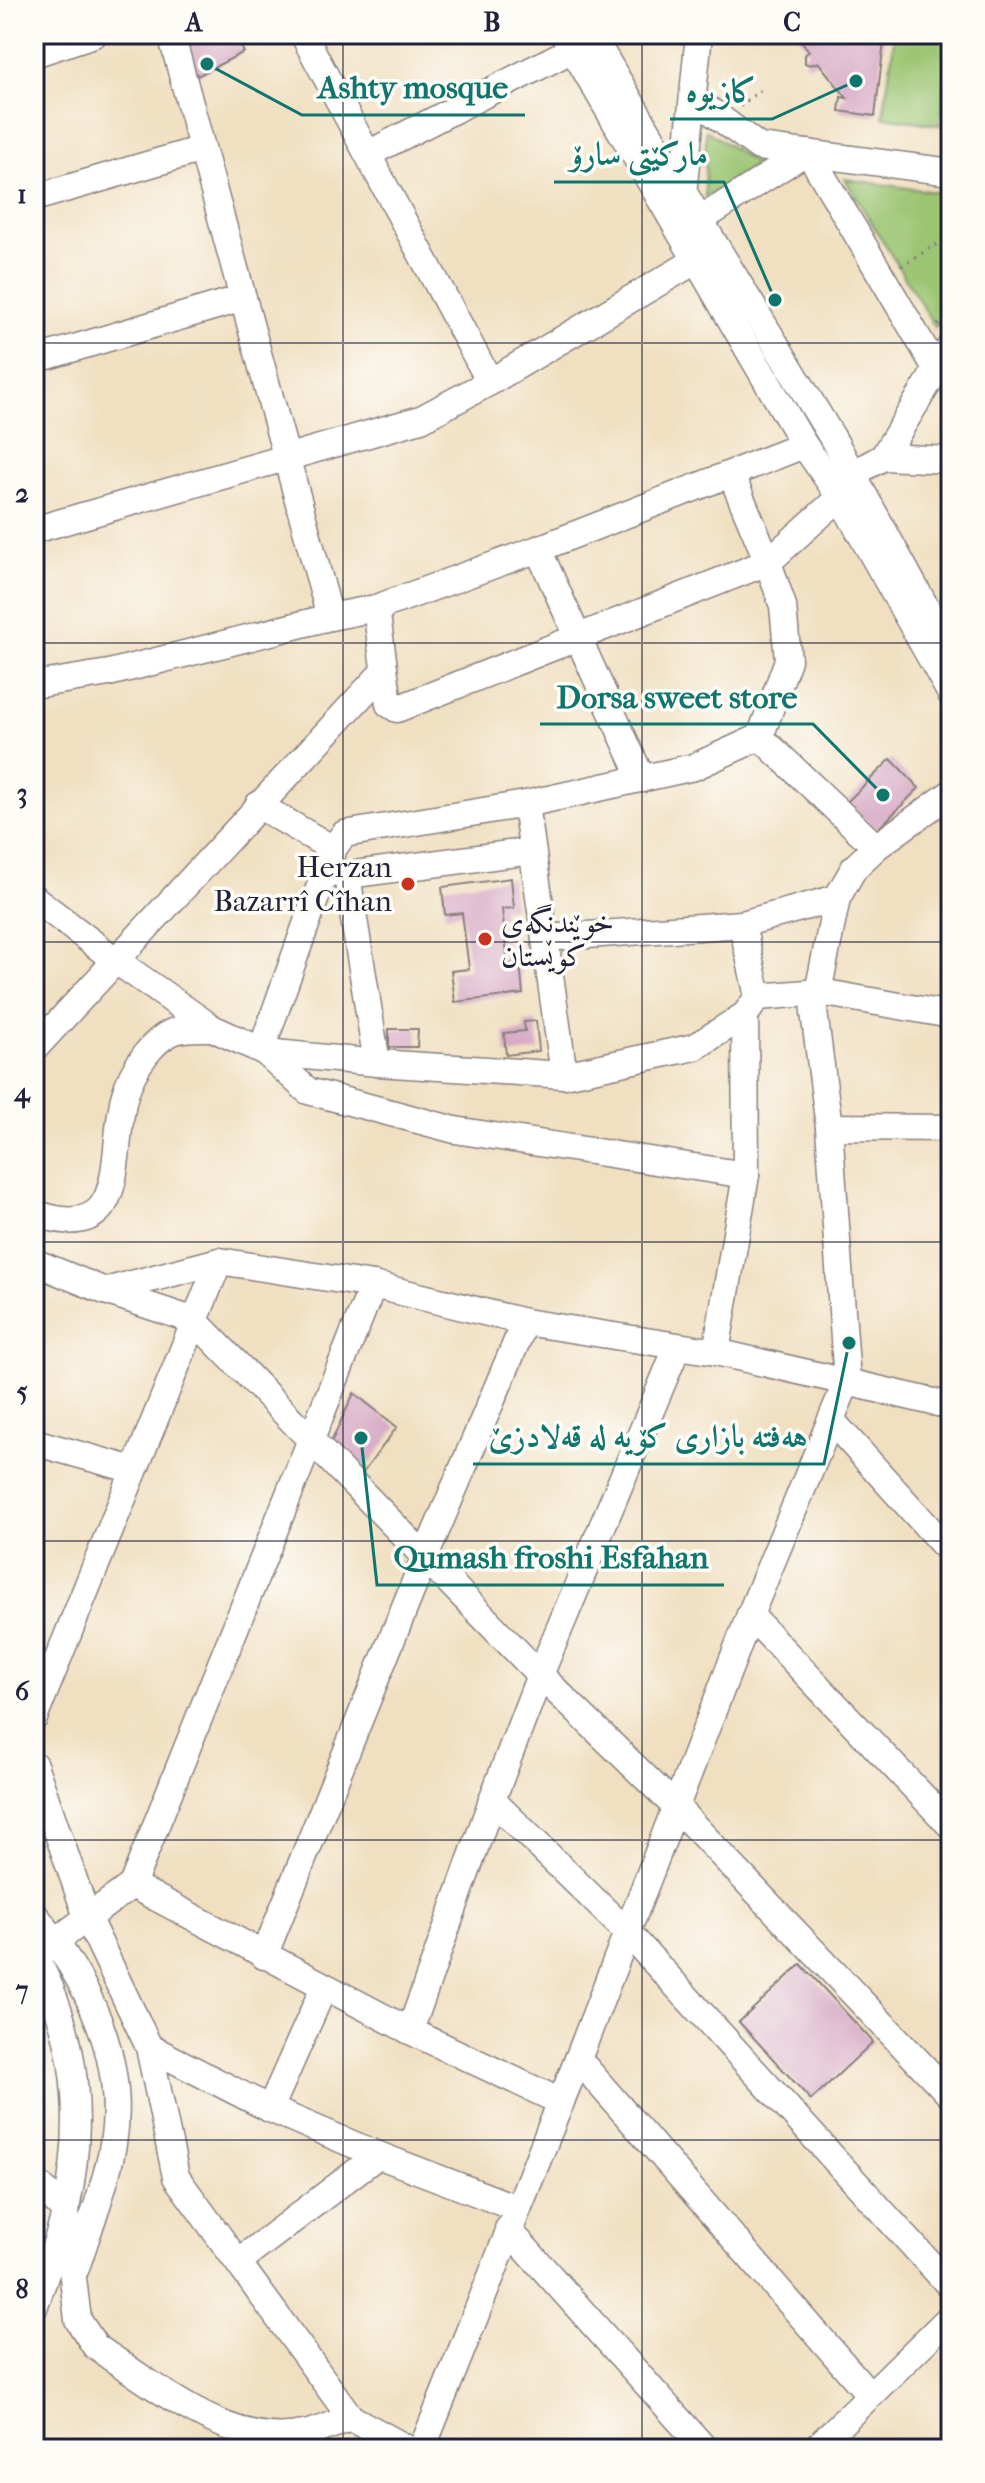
<svg xmlns="http://www.w3.org/2000/svg" width="985" height="2483" font-family="'IM FELL French Canon',Amiri,serif">
<rect width="100%" height="100%" fill="#fdfcf7"/>
<filter id="ink" filterUnits="userSpaceOnUse"><feTurbulence type="fractalNoise" baseFrequency=".0125" numOctaves="2"/><feDisplacementMap in="SourceGraphic" scale="16" xChannelSelector="R" yChannelSelector="G"/><feConvolveMatrix kernelMatrix="1 2 1 2 8 2 1 2 1" color-interpolation-filters="sRGB"/></filter>
<filter id="wash" filterUnits="userSpaceOnUse"><feTurbulence type="fractalNoise" baseFrequency=".006" numOctaves="4" result="noise"/><feDisplacementMap in="SourceGraphic" scale="32" xChannelSelector="R" yChannelSelector="G"/><feGaussianBlur stdDeviation="1.8" result="paint"/><feColorMatrix in="noise" values="0 0 0 0 0 0 0 0 0 0 0 0 0 0 0 0 0 1.4 0 .05"/><feComposite in="paint" operator="in"/></filter>
<g filter="url(#wash)">
<rect width="100%" height="100%" fill="#f0dfc0"/>
<g fill="#9bc572" stroke="#5e7456" stroke-width="2">
<polygon points="895,34 951,34 940,125 883,117"/>
<polygon points="706,130 756,164 705,198"/>
<polygon points="845,179 951,194 951,313 935,327"/>
</g>
<g id="blocks">
<g fill="#d7a9c5">
<polygon points="181,34 234,34 244,52 197,76"/>
<polygon points="796,34 885,34 875,116 839,111 841,97 847,98 818,62 810,65 805,63 805,55 809,51"/>
<polygon points="891,759 919,788 876,831 847,802"/>
<polygon points="511,878 514,908 502,909 508,964 520,963 523,994 455,1002 451,971 469,969 462,913 445,915 442,887"/>
<polygon points="536,1021 539,1051 506,1055 504,1033 525,1031 524,1022"/>
<polygon points="389,1029 418,1029 417,1047 389,1047"/>
<polygon points="354,1393 397,1427 359,1478 328,1449"/>
<polygon points="801,1964 873,2042 811,2100 739,2022"/>
</g>
</g>
</g>
<g filter="url(#ink)">
<use href="#blocks" fill-opacity="0" stroke="#89807e" stroke-width="2"/>
<g fill="none" stroke-linecap="round" stroke-linejoin="round">
<g stroke="#89807e" stroke-width="29">
<g id="minor">
<polyline points="171,34 330,617"/>
<polyline points="303,34 490,382"/>
<polyline points="564,34 804,445 840,497 951,694"/>
<polyline points="591,34 700,220 832,437 951,653"/>
<polyline points="34,54 94,34"/>
<polyline points="693,98 759,147 951,172"/>
<polyline points="809,153 937,370"/>
<polyline points="368,154 573,49"/>
<polyline points="683,194 699,34"/>
<polyline points="34,198 202,149"/>
<polyline points="686,229 804,153"/>
<polyline points="34,360 243,298"/>
<polyline points="883,457 951,460"/>
<polyline points="851,475 883,457 951,346"/>
<polyline points="34,530 421,419 490,382 697,260"/>
<polyline points="538,549 642,779"/>
<polyline points="376,608 389,704 397,709 768,562 731,474"/>
<polyline points="34,685 109,673 330,617 376,608 538,549 804,445"/>
<polyline points="760,737 876,847"/>
<polyline points="526,804 564,1075"/>
<polyline points="258,805 333,849"/>
<polyline points="325,872 347,875 532,851"/>
<polyline points="347,875 377,1063"/>
<polyline points="34,898 115,960 212,1028 265,1052 266,1037 333,849 344,834 526,804 694,767 760,737 788,660 783,606 768,562 840,497"/>
<polyline points="742,924 758,997"/>
<polyline points="545,938 742,924 837,898"/>
<polyline points="34,1049 384,671"/>
<polyline points="265,1052 377,1063 564,1075 695,1047 745,1015 758,997 820,992 951,1015"/>
<polyline points="265,1052 308,1091 455,1130 746,1175"/>
<polyline points="829,1127 951,1128"/>
<path d="M34,1213C131,1247 109,1158 124,1098C128,1082 136,1067 146,1054C154,1044 163,1035 175,1031C187,1027 200,1028 212,1028"/>
<polyline points="34,1262 105,1291 219,1261 373,1285 525,1322 716,1352 951,1406"/>
<polyline points="105,1291 195,1321 540,1675 677,1808 951,2096"/>
<polyline points="716,1352 746,1175 745,1015"/>
<polyline points="832,1421 951,1553"/>
<polyline points="34,1442 134,1470"/>
<polyline points="750,1615 951,1826"/>
<polyline points="34,1718 219,1261"/>
<polyline points="34,1765 87,1917 149,2047 176,2177 351,2418"/>
<polyline points="492,1800 628,1933 951,2287"/>
<polyline points="132,1885 410,2031 561,2102"/>
<path d="M34,1914C87,1978 127,2059 113,2144C106,2186 89,2227 76,2268"/>
<path d="M34,1955C78,2033 85,2123 66,2209C58,2242 45,2275 34,2308"/>
<polyline points="264,1956 425,1557 525,1322"/>
<polyline points="34,1957 132,1885 373,1285"/>
<polyline points="410,2031 492,1800 540,1675 677,1348"/>
<polyline points="149,2047 270,2109 378,2155 516,2208"/>
<polyline points="578,2059 870,2395"/>
<polyline points="270,2109 324,1987"/>
<path d="M34,2180L65,2211L78,2320L95,2346L109,2356C164,2392 233,2449 304,2434C320,2431 336,2423 351,2418L408,2449"/>
<polyline points="508,2229 705,2449"/>
<polyline points="238,2262 378,2155"/>
<polyline points="422,2449 578,2059 750,1615 847,1381 829,1127 814,1012 837,898 854,868 876,847 951,793"/>
<polyline points="815,2449 951,2316"/>
</g>
</g>
<g stroke="#89807e" stroke-width="4" stroke-dasharray="2 6" stroke-linecap="butt">
<polyline points="740,106 762,89"/>
<polyline points="901,266 951,236"/>
<polyline points="938,325 951,314"/>
</g>
<use href="#minor" stroke="#fff" stroke-width="26"/>
</g>
</g>
<path fill="none" stroke="#22223b" stroke-width="2" stroke-opacity="0.55" d="M343,34V2449M642,34V2449M34,343H951M34,643H951M34,942H951M34,1242H951M34,1541H951M34,1840H951M34,2140H951"/>
<g fill="#c8321e" stroke="#fdfcf7" stroke-width="3">
<circle cx="408" cy="884" r="8"/>
<circle cx="485" cy="939" r="8"/>
</g>
<g text-anchor="middle" dominant-baseline="central" stroke-width="7" stroke-linejoin="round" paint-order="stroke">
<g font-size="30" fill="#22223b" stroke="#fdfcf7" text-anchor="end">
<text x="392" y="867">Herzan<tspan x="392" dy="34">Bazarrî Cîhan</tspan></text>
<text x="501" y="922" text-anchor="start">خوێندنگەی<tspan x="501" dy="34">کوێستان</tspan></text>
</g>
</g>
<path fill="none" stroke="#0f766e" stroke-width="3" d="M207 64L302 115H525M856 81L772 119H670M775 300L724 182H554M883 795L813 724H540M849 1343L824 1464H473M361 1438L377 1585H724"/>
<g fill="#0f766e" stroke="#fdfcf7" stroke-width="3">
<circle cx="207" cy="64" r="8"/>
<circle cx="856" cy="81" r="8"/>
<circle cx="775" cy="300" r="8"/>
<circle cx="883" cy="795" r="8"/>
<circle cx="849" cy="1343" r="8"/>
<circle cx="361" cy="1438" r="8"/>
</g>
<g font-size="32" text-anchor="middle" font-weight="bold" fill="#0f766e" stroke="#fdfcf7" stroke-width="7" stroke-linejoin="round" paint-order="stroke">
<text x="413" y="98">Ashty mosque</text>
<text x="721" y="102">کازیوه</text>
<text x="639" y="165">مارکێتی سارۆ</text>
<text x="677" y="708">Dorsa sweet store</text>
<text x="648" y="1447">هەفتە بازاری کۆیە لە قەلادزێ</text>
<text x="551" y="1568">Qumash froshi Esfahan</text>
</g>
<rect width="985" height="2483" fill="none" stroke="#fdfcf7" stroke-width="88"/>
<rect x="44" y="44" width="897" height="2395" fill="none" stroke="#22223b" stroke-width="3"/>
<g font-size="26" text-anchor="middle" font-weight="bold" fill="#22223b">
<text x="194" y="31">A</text>
<text x="492" y="31">B</text>
<text x="792" y="31">C</text>
<text x="22" y="203">1</text>
<text x="22" y="502">2</text>
<text x="22" y="802">3</text>
<text x="22" y="1101">4</text>
<text x="22" y="1400">5</text>
<text x="22" y="1700">6</text>
<text x="22" y="1999">7</text>
<text x="22" y="2298">8</text>
</g>
</svg>
